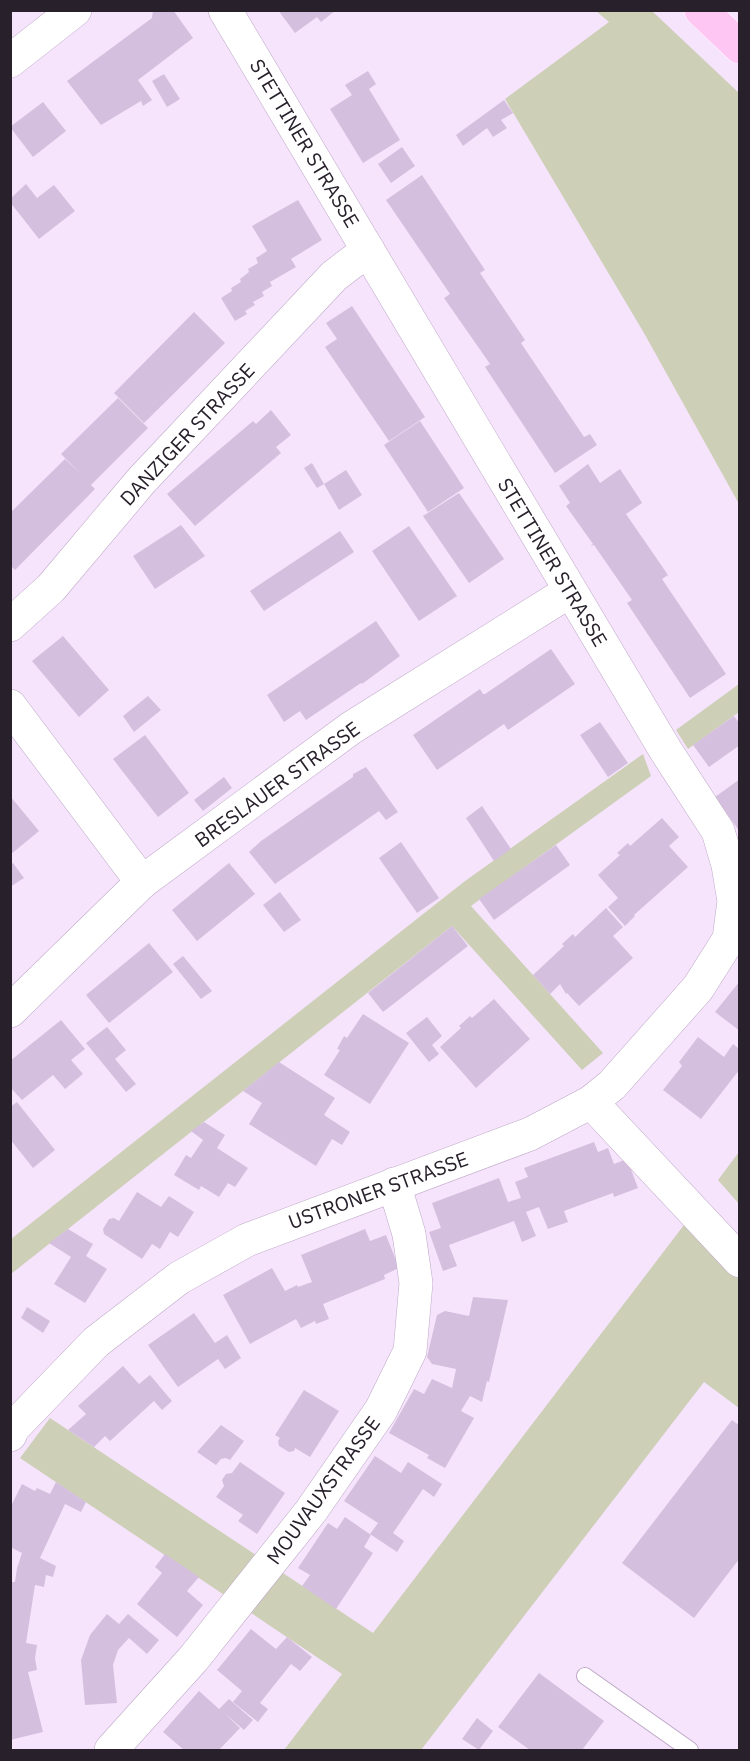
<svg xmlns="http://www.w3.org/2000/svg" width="750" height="1761" font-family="'IBM Plex Sans',sans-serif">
<rect width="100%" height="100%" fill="#f6e4fd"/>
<g fill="#cdcfb7">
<polygon points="596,11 652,11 739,93 739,504 644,333 505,99 609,22"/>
<polygon points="739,684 739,712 688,749 676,730"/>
<polygon points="643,754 651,776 471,906 603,1053 582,1070 452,926 11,1274 11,1239 465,881"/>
<polygon points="739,1152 739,1204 718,1180"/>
<polygon points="687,1221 739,1279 739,1408 704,1382 421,1750 284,1750 342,1674 20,1458 50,1418 373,1633"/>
</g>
<g fill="#d5bfde">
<polygon points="153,10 173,10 193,38 138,80 152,100 143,106 141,101 101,125 67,81 152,18"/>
<polygon points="278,10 336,10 321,22 317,17 295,33"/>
<polygon points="368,71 376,84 369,89 400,140 363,163 330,109 352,95 345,85"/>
<polygon points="164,74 180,99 167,107 152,81"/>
<polygon points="504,100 513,113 501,120 507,128 493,137 487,128 463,146 456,135"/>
<polygon points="43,102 66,131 33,157 10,127"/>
<polygon points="402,147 415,166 391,183 378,164"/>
<polygon points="422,175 485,270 480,273 525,340 521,343 584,437 590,434 597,445 555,473 485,367 490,364 444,298 450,294 386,200"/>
<polygon points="26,184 37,198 54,185 75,211 39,239 10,202 10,199"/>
<polygon points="298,200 322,240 291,259 296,267 270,282 272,286 262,292 264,296 253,302 255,305 245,311 247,314 235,321 221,298 232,291 231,288 241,282 240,279 249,272 248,269 258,263 256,258 267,251 252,226"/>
<polygon points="352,306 425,417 389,441 325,347 337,339 326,323"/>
<polygon points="194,312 225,343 144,423 114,393"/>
<polygon points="118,398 148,428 91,485 95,489 15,570 10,565 10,513 65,459 81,474 61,454"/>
<polygon points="271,410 291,435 276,447 281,453 195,526 167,494 253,421 256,424"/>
<polygon points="420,421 464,488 428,512 384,445"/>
<polygon points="312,463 324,484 317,488 304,468"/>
<polygon points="588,464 600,483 620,469 641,501 642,503 626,514 668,575 662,579 726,674 690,698 627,603 632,600 594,545 590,546 593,544 566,506 570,503 559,486"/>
<polygon points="346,470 362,495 339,510 324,484"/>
<polygon points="459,493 504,559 469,583 423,516"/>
<polygon points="181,525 205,556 155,589 133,556"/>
<polygon points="409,526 457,596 419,621 372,551"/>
<polygon points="340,531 354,552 264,611 250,591"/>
<polygon points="376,621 400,656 362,684 361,683 306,720 300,711 284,722 267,695"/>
<polygon points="63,636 109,690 79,717 32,661"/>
<polygon points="551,649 575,684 508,730 504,724 437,770 413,735 480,689 483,694 485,694"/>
<polygon points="148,696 161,710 134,732 123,716"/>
<polygon points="734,716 740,724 740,745 709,767 693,745"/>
<polygon points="600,722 628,763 608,777 580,735"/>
<polygon points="145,735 189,793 158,817 113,759"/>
<polygon points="366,767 398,812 386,820 379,811 275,884 249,852 261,841 353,777 353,774"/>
<polygon points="224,777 232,788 203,811 194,800"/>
<polygon points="740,779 740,832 715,797"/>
<polygon points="10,796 39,831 10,855"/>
<polygon points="482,806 511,849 494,861 466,818"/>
<polygon points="662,818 679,837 669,846 688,867 634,915 635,916 625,926 608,907 618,898 598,875 620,855 617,853 628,843 630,846"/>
<polygon points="401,842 439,898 417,913 379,858"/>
<polygon points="556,845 570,865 494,920 479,899"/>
<polygon points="13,863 24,878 10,887 10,865"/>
<polygon points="229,863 255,894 197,941 172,910"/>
<polygon points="280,892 301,920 284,932 263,905"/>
<polygon points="606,908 623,927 613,936 633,958 579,1006 567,993 566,994 560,984 550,994 533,975 564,946 562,944 573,934 575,937"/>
<polygon points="452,926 468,946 383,1012 368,993"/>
<polygon points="149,943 173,972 109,1023 86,995"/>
<polygon points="183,956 212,991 201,999 173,964"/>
<polygon points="740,981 740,1031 715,1012"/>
<polygon points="494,999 530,1039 476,1088 440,1047 461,1028 459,1026 470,1016 472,1018"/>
<polygon points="363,1014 409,1043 370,1104 324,1075 340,1050 337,1049 344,1036 347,1038"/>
<polygon points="427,1017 442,1036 432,1045 439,1054 429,1062 406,1033"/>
<polygon points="61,1020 85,1049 71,1060 83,1074 65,1089 53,1075 22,1100 10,1087 10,1061"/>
<polygon points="107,1027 126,1050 115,1059 136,1084 126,1092 86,1043"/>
<polygon points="698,1037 724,1057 733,1044 738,1048 740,1046 740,1069 701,1119 663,1090 682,1066 679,1062"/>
<polygon points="279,1062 335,1098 324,1115 350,1132 342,1145 332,1139 316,1166 249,1124 262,1103 243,1091"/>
<polygon points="17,1102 55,1150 33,1168 10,1139 10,1107"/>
<polygon points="204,1122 225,1135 217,1148 248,1168 235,1187 228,1183 219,1197 201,1186 199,1190 174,1175 186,1155 191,1158 203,1140 191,1131"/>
<polygon points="594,1142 598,1152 608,1148 614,1164 627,1159 638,1188 614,1197 613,1193 564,1211 568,1222 548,1229 539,1207 526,1212 536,1236 522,1242 514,1221 449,1245 457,1266 443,1271 429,1232 441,1228 432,1203 499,1178 508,1202 521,1198 515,1182 528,1177 524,1168"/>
<polygon points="137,1192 161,1207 169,1196 194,1212 178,1237 170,1232 160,1249 152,1244 142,1259 104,1234 103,1229 109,1219 114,1218 119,1221"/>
<polygon points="68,1229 93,1244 86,1256 107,1269 85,1303 54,1284 71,1257 49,1243"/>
<polygon points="365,1229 370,1241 386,1235 399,1268 384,1275 385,1279 323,1304 329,1319 316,1324 315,1321 301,1328 296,1319 250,1344 223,1295 272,1268 285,1291 297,1285 298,1287 312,1282 301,1255"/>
<polygon points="473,1297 508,1300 489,1382 487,1381 482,1402 470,1396 461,1411 474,1418 445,1468 427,1458 429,1455 389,1433 414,1389 424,1394 432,1379 452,1388 456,1369 432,1364 427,1357 437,1315 445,1311 469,1316"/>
<polygon points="27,1307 50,1321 43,1333 21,1318"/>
<polygon points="194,1313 215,1343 227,1335 241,1358 225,1369 218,1359 178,1387 148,1345"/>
<polygon points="123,1366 139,1384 150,1375 172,1401 162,1410 154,1401 110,1441 105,1436 94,1447 68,1430 86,1414 78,1406"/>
<polygon points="304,1390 339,1411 310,1457 295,1448 294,1451 289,1452 279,1446 278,1441 280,1438 275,1435"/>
<polygon points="732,1420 740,1426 740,1558 694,1618 622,1563"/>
<polygon points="221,1425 244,1441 230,1460 226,1458 221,1459 216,1465 197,1452"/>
<polygon points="375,1456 401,1473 408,1462 442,1484 434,1497 423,1489 393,1533 404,1541 397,1552 370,1534 378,1523 344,1501"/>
<polygon points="240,1462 285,1493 257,1534 238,1521 243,1515 216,1497 224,1486 222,1480 226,1474 232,1473"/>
<polygon points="56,1482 86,1502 81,1512 65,1504 40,1558 56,1566 53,1577 46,1575 44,1587 35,1585 26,1643 37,1645 35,1658 37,1670 28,1672 43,1732 10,1740 10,1582 15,1582 17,1568 22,1553 10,1547 10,1508 22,1484 35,1491 37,1488 50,1494"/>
<polygon points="345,1517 371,1535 364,1547 373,1553 336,1609 302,1586 310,1575 298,1568 328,1523 337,1529"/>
<polygon points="165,1554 199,1577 187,1591 203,1605 177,1637 137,1604 162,1573 155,1567"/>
<polygon points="107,1614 119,1624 128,1614 159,1640 147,1654 129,1638 118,1650 113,1665 117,1703 85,1705 81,1660 90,1635"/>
<polygon points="251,1629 276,1649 287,1637 312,1657 300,1671 291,1664 260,1703 268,1709 258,1722 233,1702 242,1691 217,1670"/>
<polygon points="539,1673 604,1721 582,1750 530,1750 498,1727"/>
<polygon points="199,1691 219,1709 229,1699 253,1720 244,1730 224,1713 240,1728 219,1750 184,1750 163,1732"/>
<polygon points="477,1718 493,1731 479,1750 462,1739"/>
</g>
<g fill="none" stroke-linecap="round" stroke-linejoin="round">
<g stroke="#bea8c6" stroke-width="18">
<polyline id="service" points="585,1676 690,1750"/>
</g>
<g stroke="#bea8c6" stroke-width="34">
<g id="minor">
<polyline points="225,10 666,751 718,831 728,865 734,901 729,939 698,988 612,1085 591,1102"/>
<polyline points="10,625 51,588 141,481 334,276 368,250"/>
<polyline points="10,706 142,882"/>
<polyline points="10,1011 142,882 351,728 570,591"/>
<polyline points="10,1435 13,1428 96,1342 179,1278 247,1240 530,1134 591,1102 740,1261"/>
<polyline points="111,1750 194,1658 311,1511 381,1410 410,1351 416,1283 409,1234 394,1184"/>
</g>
</g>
<g stroke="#bea8c6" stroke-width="34">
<polyline id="tertiary" points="10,61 75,10"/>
</g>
<g stroke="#fff" stroke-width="34">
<polyline id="primary" points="701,10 740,47"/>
</g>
<use href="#service" stroke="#fff" stroke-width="16"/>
<use href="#minor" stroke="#fff" stroke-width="33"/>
<use href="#tertiary" stroke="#fff" stroke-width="33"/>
<use href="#primary" stroke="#fec6f2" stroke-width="33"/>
</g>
<g text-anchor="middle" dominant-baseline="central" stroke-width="4.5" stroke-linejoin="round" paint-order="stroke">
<g font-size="20" fill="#28202b" stroke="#fff">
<text transform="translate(305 143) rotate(59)">STETTINER STRASSE</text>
<text transform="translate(187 434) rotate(-47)">DANZIGER STRASSE</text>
<text transform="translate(553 562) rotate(59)">STETTINER STRASSE</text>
<text transform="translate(277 784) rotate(-36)">BRESLAUER STRASSE</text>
<text transform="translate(378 1190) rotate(-20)">USTRONER STRASSE</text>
<text transform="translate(323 1490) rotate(-54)">MOUVAUXSTRASSE</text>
</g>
</g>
<rect width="750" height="1761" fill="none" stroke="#28202b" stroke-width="24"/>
</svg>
